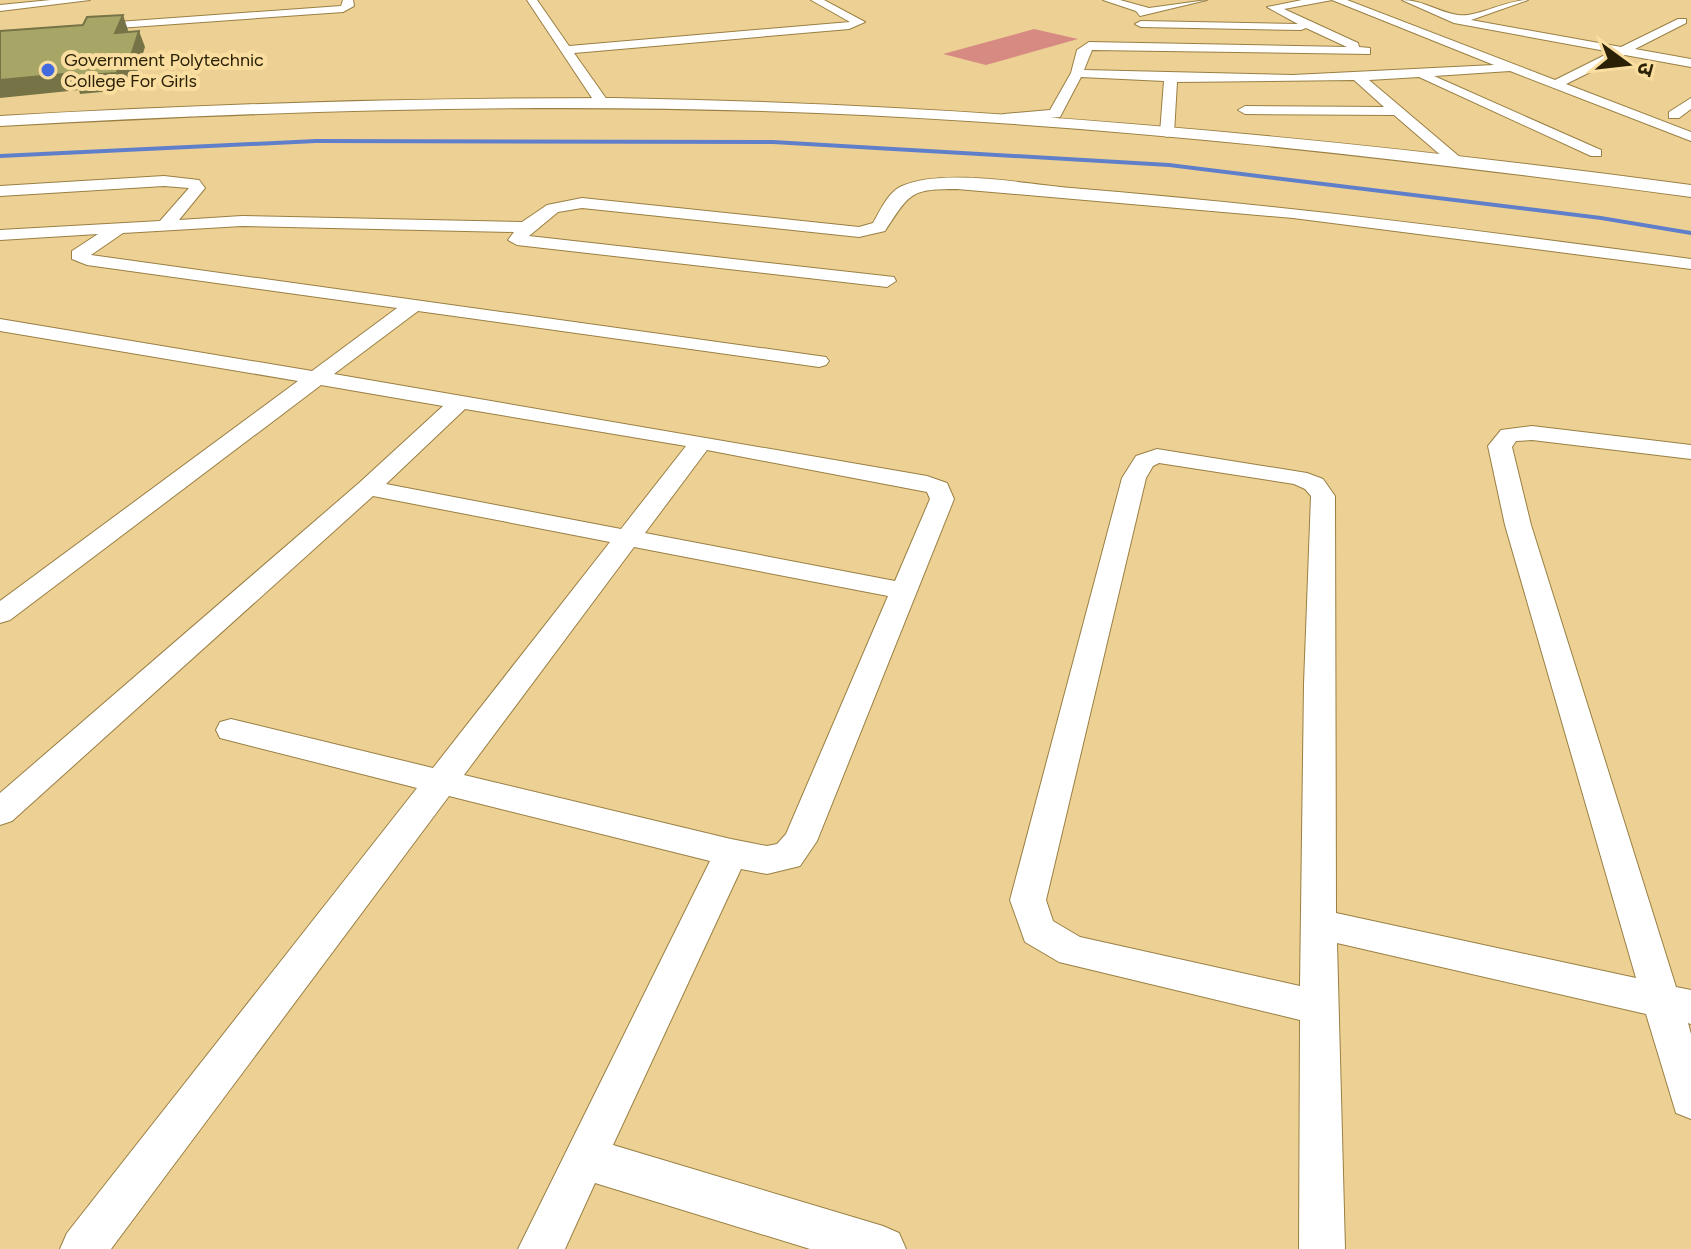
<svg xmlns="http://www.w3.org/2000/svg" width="1691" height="1249" font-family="Figtree,'Noto Sans Devanagari',sans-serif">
<rect width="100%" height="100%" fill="#edd194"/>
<polygon fill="#d78a82" points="1034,29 1078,39 986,65 943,54"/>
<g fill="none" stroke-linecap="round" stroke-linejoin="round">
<polygon fill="#607fca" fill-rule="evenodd" points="316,139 773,140 1169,163 1601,216 1691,231 1691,235 1601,220 1169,167 773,144 316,143 0,158 0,154"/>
<g stroke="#997f43" stroke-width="2">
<g id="minor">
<polygon points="51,0 90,0 0,11 0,5"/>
<polygon points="343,0 353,0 354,6 343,12 90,30 84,27 90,24 341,6"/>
<polygon points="527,0 537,0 569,46 850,22 811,0 824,0 865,22 849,29 574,53 610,104 603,108 598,107"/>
<polygon points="1103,0 1120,0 1149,8 1207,0 1140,16 1136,11"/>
<path d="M1302,0H1347L1555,80L1611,52L1454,23L1402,0C1423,0 1438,12 1458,15C1476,18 1506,0 1528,0L1471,20L1621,47L1678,19H1686V23L1635,49L1691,59V67L1625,55L1566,84L1691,132V141L1510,71L1434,76L1601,150V156H1591L1419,77L1369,80L1461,158V164H1451L1394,115L1245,114L1238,110L1245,106L1384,107L1354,80L1177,82L1174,133L1167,137L1160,133L1164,81L1081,77L1060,117L1004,122L997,118L1004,114L1050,110L1071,73L1077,50L1089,42L1347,47L1306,28L1301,30L1141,27L1135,24L1141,21L1298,24L1267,7ZM1332,0L1494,65L1293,75L1084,70L1092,50L1370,54V48L1359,47L1358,43L1284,9Z"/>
<polygon points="1691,98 1691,109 1679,118 1669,118 1669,112"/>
<path d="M164,176L199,180L205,188L179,220L242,216L522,222L547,205L582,198L859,227L873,223C880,211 888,192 902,186C944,168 1026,184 1071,188C1279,205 1485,231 1691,259V269L1293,218L957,189C910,189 910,193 885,231L859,237L582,208L558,212L529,236L894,277L896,281L887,287L517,245L508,240L514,232L242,226L123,233L91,255L826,357L829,361L826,365L819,367L418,311L334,374L927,476L947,483L954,499L817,841L800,866L767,874L741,869L613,1145L883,1226L899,1233L906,1249H810L595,1183L565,1249H518L710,861L449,796L111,1249H60L67,1233L417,788L220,738L216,730L220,722L231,719L433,768L610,542L373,496L12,821L0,825V793L359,483L443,406L321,385L10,620L0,623V601L298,381L0,331V319L312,371L397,308L87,265L72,259V251L98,234L0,240V230L160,221L189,188L164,186L0,196V186ZM465,409L686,446L621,529L386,484ZM707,450L927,492L930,499L895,581L645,533ZM634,547L888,596L786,834L777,844L767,846L731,839L464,775Z"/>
<path d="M1532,426L1691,445V459L1532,440L1516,441L1512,447L1531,525L1676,987L1691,990V1024L1688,1023L1691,1034V1119L1676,1113L1646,1014L1337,943L1345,1249H1299L1300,1020L1059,962L1025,942L1010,900L1122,478L1136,456L1157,449L1307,473L1323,479L1335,496L1336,913L1636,978L1505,525L1488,446L1501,430ZM1159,463L1294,484L1305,489L1311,496L1304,684L1300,986L1080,937L1053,921L1046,900L1146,478L1153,466Z"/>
</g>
</g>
<g stroke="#997f43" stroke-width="2">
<path id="tertiary" d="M614,98C975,104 1333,137 1691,185V197C1401,158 1110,125 818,113C545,102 272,111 0,126V116C204,104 409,98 614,98Z"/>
</g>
<use href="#minor" fill="#fff" fill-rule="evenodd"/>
<use href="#tertiary" fill="#fff" fill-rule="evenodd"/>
</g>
<g fill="#767447">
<polygon points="123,15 128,30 121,49 115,33"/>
<polygon points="139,31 145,47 133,85 125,85 123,90 80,94 79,90 0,98 0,80 118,69"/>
</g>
<polygon fill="#a8a666" stroke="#767447" stroke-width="2" points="123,15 115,33 139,31 127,68 118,69 117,73 73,76 75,73 0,80 0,31 83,25 87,17"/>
<circle fill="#436bdd" stroke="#fadea0" stroke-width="3" cx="48" cy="70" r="8"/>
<g text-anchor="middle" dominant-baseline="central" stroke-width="8" stroke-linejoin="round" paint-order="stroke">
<g font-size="18" fill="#2b2107" stroke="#fadea0" text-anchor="start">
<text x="64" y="60">Government Polytechnic<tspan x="64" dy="21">College For Girls</tspan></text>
</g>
</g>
<g transform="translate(1627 64) rotate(105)" stroke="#fadea0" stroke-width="6" paint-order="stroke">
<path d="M0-6L14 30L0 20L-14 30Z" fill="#2b2107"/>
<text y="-12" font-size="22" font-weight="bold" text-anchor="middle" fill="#2b2107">उ</text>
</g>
</svg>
